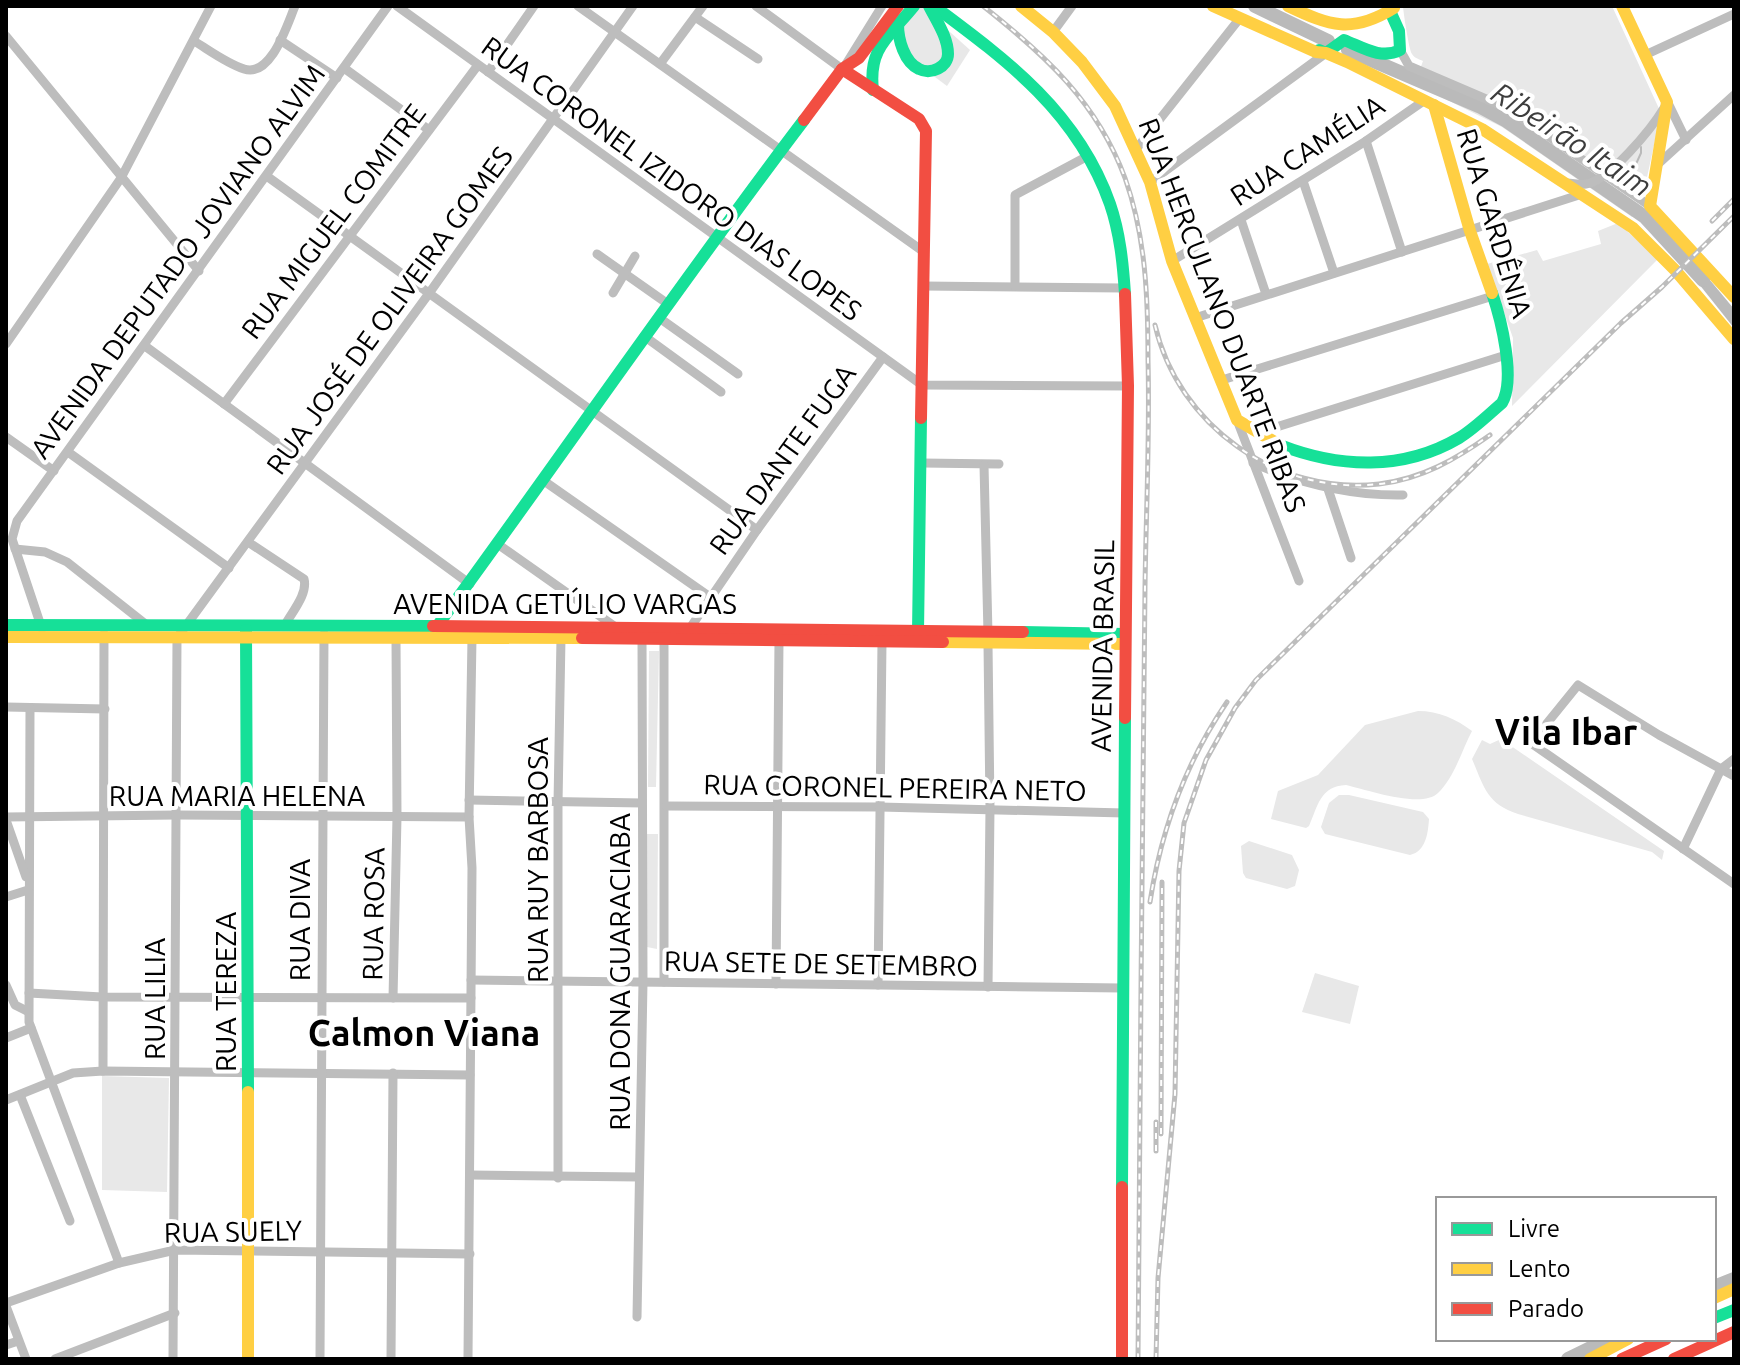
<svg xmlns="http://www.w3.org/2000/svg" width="1740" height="1365" font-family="Ubuntu,sans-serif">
<rect width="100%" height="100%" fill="#fff"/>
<g fill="#e8e8e8">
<polygon points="905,6 921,6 970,50 947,86 923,68 892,36 898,14"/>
<path d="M1403,6H1612L1661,113L1644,191L1633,184L1626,195L1510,111L1419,72L1423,61C1419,59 1414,58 1412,54C1409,50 1403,10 1403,6Z"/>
<polygon points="1412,80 1500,121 1634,215 1632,217 1502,127 1411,82"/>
<polygon points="1618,223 1658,259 1512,406 1513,338 1487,264 1537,250 1543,261 1601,244 1598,231"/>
<polygon points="649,651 659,651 656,787 648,787"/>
<path d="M1418,711C1439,711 1456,719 1472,731C1462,750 1454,778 1438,793C1422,809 1368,790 1346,785C1320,786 1318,806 1309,826L1306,828L1271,819L1278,791L1318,775L1365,725Z"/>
<path d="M1501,739L1664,851L1662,860L1652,852L1518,814C1487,804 1484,787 1472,759L1482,740L1490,744Z"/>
<path d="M1339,795H1349L1423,812L1429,819C1428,833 1426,851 1410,855L1325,834L1321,827L1329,803Z"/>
<polygon points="647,834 658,834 657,949 647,947"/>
<polygon points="1249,841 1292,855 1299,870 1295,886 1287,889 1246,878 1243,873 1241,846"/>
<polygon points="1315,973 1359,986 1350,1024 1302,1012"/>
<polygon points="102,1076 169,1078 167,1192 102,1190"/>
</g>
<polygon fill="#bababa" points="1695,262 1734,309 1734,328 1687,269"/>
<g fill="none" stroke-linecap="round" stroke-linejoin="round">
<polyline stroke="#bababa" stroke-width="2" points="1631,175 1641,153 1641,147"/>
<g stroke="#bababa" stroke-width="14">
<polyline points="1255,6 1328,41"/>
<polyline points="1348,50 1481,107 1505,120 1645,217 1703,280"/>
<polyline points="1714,1287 1734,1279"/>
<polyline points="1568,1359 1609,1339"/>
</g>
<g stroke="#bdbdbd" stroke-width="9">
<polyline points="397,6 922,385 1128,386"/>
<polyline points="578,6 924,252"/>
<polyline points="756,6 842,69"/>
<polyline points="695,17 758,59"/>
<polyline points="1053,32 1072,6"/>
<polyline points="6,36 199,271"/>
<polyline points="280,40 337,78"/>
<path d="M194,41C209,50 226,63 244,69C271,78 287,25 295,6"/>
<polyline points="1400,50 1409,66 1507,108 1650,206"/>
<polyline points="1645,55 1734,14"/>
<polyline points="660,64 703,6"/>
<polyline points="846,64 882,6"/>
<polyline points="344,68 429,130"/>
<polyline points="488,72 534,6"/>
<polyline points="1668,103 1686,140"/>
<polyline points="1366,141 1402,252"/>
<polyline points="1137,148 1240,18"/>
<polyline points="1657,165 1734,95"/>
<polyline points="268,177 757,530"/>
<polyline points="1303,181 1334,273"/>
<polyline points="1150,182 1326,53"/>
<path d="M1567,183C1573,183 1580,185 1586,184C1609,181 1652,128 1664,108"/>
<polyline points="1241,220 1266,294"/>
<polyline points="597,254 668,304"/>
<polyline points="1172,261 1366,141 1425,100"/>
<polyline points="923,286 1123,288"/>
<polyline points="1015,286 1015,195 1086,157"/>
<polyline points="613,293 635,256"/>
<polyline points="658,317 738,374"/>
<polyline points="1195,318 1579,195"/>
<polyline points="644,336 721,392"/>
<polyline points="6,344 121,178 211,6"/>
<polyline points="145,346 470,584"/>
<polyline points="1222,380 1493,296"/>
<polyline points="224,404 478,65"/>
<polyline points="1237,420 1299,581"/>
<polyline points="1257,433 1506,355"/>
<polyline points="6,437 54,471"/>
<polyline points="68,452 229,568"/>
<polyline points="922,463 999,464"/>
<path d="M1253,463C1301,484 1350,496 1403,495"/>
<polyline points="984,465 988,634"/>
<polyline points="544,481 710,597"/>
<polyline points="1328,489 1351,558"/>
<path d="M248,542L304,579C308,594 292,612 285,625"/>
<polyline points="499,545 614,626"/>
<polyline points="15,549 45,552 67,562 148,626"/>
<polyline points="42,629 12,539 17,521 388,6"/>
<polyline points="688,631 757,530 883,357"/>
<polyline points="664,634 664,982"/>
<polyline points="6,707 105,709"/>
<polyline points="30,709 29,1022 119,1263"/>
<polyline points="1734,776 1659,735 1578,685 1531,743 1734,884"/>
<polyline points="469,800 642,803"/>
<polyline points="666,806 880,807 1124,813"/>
<polyline points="6,817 176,815 469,817"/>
<polyline points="6,820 26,877"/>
<polyline points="1683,849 1721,769 1734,759"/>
<polyline points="6,897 28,890"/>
<polyline points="471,980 1122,988"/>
<polyline points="776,984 779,640"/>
<polyline points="6,985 15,1005 27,1011"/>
<polyline points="878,985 882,642"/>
<polyline points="988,987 990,808 988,644"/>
<polyline points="29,993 102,997 471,998"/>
<polyline points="393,998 397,817 396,638"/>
<polyline points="6,1038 31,1028"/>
<polyline points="103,1071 104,634"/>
<polyline points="20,1095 70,1221"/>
<polyline points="6,1100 73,1073 103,1071 470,1075"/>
<polyline points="470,1175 639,1177"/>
<polyline points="558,1178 558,803 561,638"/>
<polyline points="6,1303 119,1263 175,1250 470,1254"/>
<polyline points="6,1306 26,1359"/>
<polyline points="637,1317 643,982 642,635"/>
<polyline points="6,1345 18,1341"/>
<polyline points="55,1359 175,1313"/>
<polyline points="173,1359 177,638 430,292 633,6"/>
<polyline points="320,1359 324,634"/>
<polyline points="391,1359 393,1073"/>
<polyline points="468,1359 472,868 469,817 472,638 470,635"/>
</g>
<g stroke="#16e098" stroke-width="12">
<path d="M934,6C1008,61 1078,113 1110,204C1120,233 1123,264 1125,294"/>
<path d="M898,24C898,39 904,62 919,69C931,75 948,67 948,54C948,37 936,20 929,6"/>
<path d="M1319,50L1326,53L1344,40C1362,47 1381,60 1400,50L1399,31L1390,11"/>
<path d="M873,90C868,48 889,37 914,6"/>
<path d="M1280,445C1339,468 1403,471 1459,438C1474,429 1488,415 1502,403C1516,379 1501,319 1492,293"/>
<polyline points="6,625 433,626"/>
<path d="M438,625C561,457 678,286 804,120"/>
<polyline points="246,630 248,1092"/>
<polyline points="918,632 921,418"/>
<polyline points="1023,632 1124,634"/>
<polyline points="1122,1187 1125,718"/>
<polyline points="1714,1318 1734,1310"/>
</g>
<g stroke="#ffcf43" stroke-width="12">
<polyline points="1021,6 1053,32 1082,62 1115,106 1150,182 1172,261 1237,420 1280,445"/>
<polyline points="1213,6 1316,52 1326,53 1347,62 1482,129 1633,228 1675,270 1734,339"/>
<path d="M1288,6C1330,26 1352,34 1394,8"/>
<polyline points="1622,6 1667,102 1650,206 1734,297"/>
<polyline points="1434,105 1470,231 1492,293"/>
<polyline points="6,637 582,638"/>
<polyline points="943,642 1124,644"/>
<polyline points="1714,1298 1734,1289"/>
<polyline points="248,1359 248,1092"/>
<polyline points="1590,1359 1628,1339"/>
</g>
<g stroke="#f24e42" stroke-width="12">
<polyline points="842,69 919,119 926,131 921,418"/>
<polyline points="804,120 842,69 859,58 898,6"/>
<polyline points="433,626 1023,632"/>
<polyline points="582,638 943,642"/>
<polyline points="1125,718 1128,386 1125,294"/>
<polyline points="1122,1187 1122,1359"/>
<polyline points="1622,1359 1666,1339"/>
<polyline points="1674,1359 1734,1332"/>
</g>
<g stroke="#bdbdbd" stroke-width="5">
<g id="rail">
<path d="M983,6C1045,55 1097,102 1125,178C1146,237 1148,299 1148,360C1150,436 1146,511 1145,587C1142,844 1140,1102 1138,1359"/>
<polyline points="1712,221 1734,199"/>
<path d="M1155,325C1178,425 1277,496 1379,484C1422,479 1456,459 1490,435"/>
<path d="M1150,902C1161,830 1186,762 1227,702"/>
<polyline points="1161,1134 1162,882"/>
<polyline points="1156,1151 1156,1122"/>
<polyline points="1156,1359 1158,1278 1175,1094 1179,871 1184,823 1206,760 1235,708 1256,680 1621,323 1662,287 1734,216"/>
</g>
</g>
<use href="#rail" stroke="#fff" stroke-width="2" stroke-dasharray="6" stroke-linecap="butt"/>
</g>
<g text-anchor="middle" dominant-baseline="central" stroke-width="8" stroke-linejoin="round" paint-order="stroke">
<g font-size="28" fill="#000" stroke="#fff">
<text transform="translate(1307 150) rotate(-33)">RUA CAMÉLIA</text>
<text transform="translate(672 178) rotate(36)">RUA CORONEL IZIDORO DIAS LOPES</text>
<text transform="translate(333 221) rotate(-53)">RUA MIGUEL COMITRE</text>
<text transform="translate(1495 223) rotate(73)">RUA GARDÊNIA</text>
<text transform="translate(177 261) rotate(-54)">AVENIDA DEPUTADO JOVIANO ALVIM</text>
<text transform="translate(389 310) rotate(-54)">RUA JOSÉ DE OLIVEIRA GOMES</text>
<text transform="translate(1223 315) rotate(69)">RUA HERCULANO DUARTE RIBAS</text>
<text transform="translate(782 459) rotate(-54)">RUA DANTE FUGA</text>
<text x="565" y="603">AVENIDA GETÚLIO VARGAS</text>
<text transform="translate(1102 646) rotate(-89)">AVENIDA BRASIL</text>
<text transform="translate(895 787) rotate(1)">RUA CORONEL PEREIRA NETO</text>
<text x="237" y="795">RUA MARIA HELENA</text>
<text transform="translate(537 860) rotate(-90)">RUA RUY BARBOSA</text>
<text transform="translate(373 914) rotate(-89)">RUA ROSA</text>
<text transform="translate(299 920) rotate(-90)">RUA DIVA</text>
<text transform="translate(821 963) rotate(1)">RUA SETE DE SETEMBRO</text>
<text transform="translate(619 972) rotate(-90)">RUA DONA GUARACIABA</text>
<text transform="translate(225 992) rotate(-90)">RUA TEREZA</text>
<text transform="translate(154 999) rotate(-90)">RUA LILIA</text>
<text transform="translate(233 1231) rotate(-1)">RUA SUELY</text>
</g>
<g font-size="30" font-style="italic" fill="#3d3d3d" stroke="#fff">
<text transform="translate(1572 139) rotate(33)">Ribeirão Itaim</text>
</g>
<g font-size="36" font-weight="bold" fill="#000" stroke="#fff">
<text x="1566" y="731">Vila Ibar</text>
<text x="424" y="1032">Calmon Viana</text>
</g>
</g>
<rect width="1740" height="1365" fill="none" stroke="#000000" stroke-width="16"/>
<rect x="1436" y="1197" width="280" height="144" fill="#ffffff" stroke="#999999" stroke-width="2"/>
<rect x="1452" y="1223" width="40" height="12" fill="#16e098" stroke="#999999" stroke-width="2"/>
<text x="1508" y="1237" font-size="24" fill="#000000">Livre</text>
<rect x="1452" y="1263" width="40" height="12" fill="#ffcf43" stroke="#999999" stroke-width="2"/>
<text x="1508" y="1277" font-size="24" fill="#000000">Lento</text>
<rect x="1452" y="1303" width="40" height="12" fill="#f24e42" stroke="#999999" stroke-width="2"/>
<text x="1508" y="1317" font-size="24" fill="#000000">Parado</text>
</svg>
